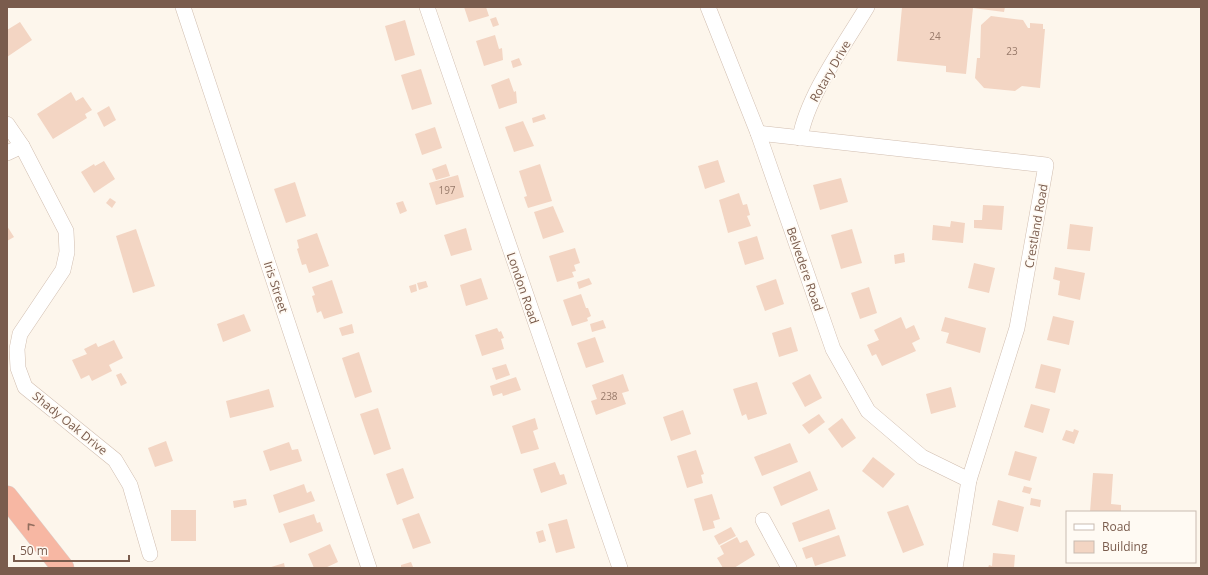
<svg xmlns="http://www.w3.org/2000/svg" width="1208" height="575" font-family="'Open Sans',sans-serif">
<rect width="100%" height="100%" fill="#fdf6ec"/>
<g fill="#f3d5c3">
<polygon points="464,7 486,7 489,16 469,22"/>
<polygon points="902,7 1005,7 1004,12 973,8 966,74 946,72 946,66 897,61"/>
<polygon points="991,16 1023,20 1028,28 1030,28 1030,23 1043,24 1043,29 1045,29 1040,88 1022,86 1015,91 984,88 975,78 977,58 980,58 981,25"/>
<polygon points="496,17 499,25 493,27 490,19"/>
<polygon points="405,20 415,55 395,61 385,26"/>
<polygon points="20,22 32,40 7,57 7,30"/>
<polygon points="495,35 499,49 502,48 503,60 484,66 476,41"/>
<polygon points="519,58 522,65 513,68 511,61"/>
<polygon points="421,69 432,104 412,110 401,75"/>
<polygon points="509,78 514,92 516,91 517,103 499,109 491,85"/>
<polygon points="71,92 76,101 83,97 92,110 85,114 87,118 53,139 37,114"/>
<polygon points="109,106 116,120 104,127 97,113"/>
<polygon points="544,114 546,119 533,123 532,118"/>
<polygon points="523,121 534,146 514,152 505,127"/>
<polygon points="435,127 442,148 422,155 415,134"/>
<polygon points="718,160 725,182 705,189 698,166"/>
<polygon points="104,161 115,179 94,193 81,172 94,164 95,166"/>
<polygon points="446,164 450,176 436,180 432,169"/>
<polygon points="540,164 552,201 528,208 524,197 527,196 519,171"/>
<polygon points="458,175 464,197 436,205 429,183"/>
<polygon points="841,178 848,202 820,210 813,185"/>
<polygon points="295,182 306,216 286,223 274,189"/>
<polygon points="739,193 743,205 747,204 750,215 747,216 751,226 728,233 719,200"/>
<polygon points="110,198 116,202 112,208 106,203"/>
<polygon points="403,201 407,211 400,214 396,203"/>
<polygon points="983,205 1004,206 1002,230 974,228 974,220 982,220"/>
<polygon points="553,206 564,232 543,239 534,212"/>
<polygon points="951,221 965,223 963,243 932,240 933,225 950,227"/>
<polygon points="1070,224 1093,227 1090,251 1067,249"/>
<polygon points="7,226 14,237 7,241"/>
<polygon points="466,228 472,250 451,256 444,235"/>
<polygon points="136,229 155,286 133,293 116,236"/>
<polygon points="852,229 862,263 841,269 831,235"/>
<polygon points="317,233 329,266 309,273 306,264 302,265 297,249 299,248 297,240"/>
<polygon points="757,236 764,259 745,265 738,242"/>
<polygon points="575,248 580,263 574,265 576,271 572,272 574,277 557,282 549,256"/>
<polygon points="904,253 905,262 895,264 894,255"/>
<polygon points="974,263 995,268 989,293 968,288"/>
<polygon points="1055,267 1085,273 1080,300 1058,295 1060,281 1053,279"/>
<polygon points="481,278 488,299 466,306 460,285"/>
<polygon points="589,278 592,284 579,289 577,282"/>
<polygon points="776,279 784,304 765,311 756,286"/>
<polygon points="332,280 343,313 324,319 321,311 317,313 312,296 315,295 312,287"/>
<polygon points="426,281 428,287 419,290 417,283"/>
<polygon points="416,284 417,291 411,293 409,286"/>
<polygon points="869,287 877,313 860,319 851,293"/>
<polygon points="581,294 586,308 588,308 591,316 587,318 588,321 572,326 563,300"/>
<polygon points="244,314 251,331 223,342 217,324"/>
<polygon points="1053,316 1074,321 1069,345 1047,340"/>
<polygon points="901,317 906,329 914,325 920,339 912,343 916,351 882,366 876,354 872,356 867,345 879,340 874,330"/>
<polygon points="945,317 986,328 980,353 946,343 949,333 941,331"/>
<polygon points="603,320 606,328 592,332 590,324"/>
<polygon points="352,324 354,333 342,336 339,328"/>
<polygon points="791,327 798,351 779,357 772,333"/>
<polygon points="497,328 499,332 501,331 504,338 501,339 504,349 482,356 475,335"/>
<polygon points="595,337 604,362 586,368 577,343"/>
<polygon points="114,340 123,358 109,365 112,371 92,381 89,375 81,379 72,360 87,354 84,349 96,343 98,347"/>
<polygon points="359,352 372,392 355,398 342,358"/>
<polygon points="506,364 510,375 496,380 492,368"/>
<polygon points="1041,364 1061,369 1055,393 1035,388"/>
<polygon points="121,373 127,383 121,386 116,375"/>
<polygon points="623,374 629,391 622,393 626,404 596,415 591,401 597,399 592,385"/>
<polygon points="810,374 822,398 805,407 792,383"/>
<polygon points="516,377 521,390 503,396 502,393 493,396 490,386"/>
<polygon points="757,382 767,414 748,420 746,414 742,416 733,389"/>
<polygon points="951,387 956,407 931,414 926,394"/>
<polygon points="269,389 274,407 230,418 226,401"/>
<polygon points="1031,404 1050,409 1043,433 1024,427"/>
<polygon points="378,408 391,449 374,455 360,414"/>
<polygon points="683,410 691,434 671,441 663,417"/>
<polygon points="819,414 825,422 809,434 802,425"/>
<polygon points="535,418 538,429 533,431 539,449 521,454 512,426"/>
<polygon points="842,418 856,438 842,448 828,429"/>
<polygon points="1074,429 1079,431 1074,444 1062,440 1066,430 1073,432"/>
<polygon points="166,441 173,461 155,467 148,448"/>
<polygon points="289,442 292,450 298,449 302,461 270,471 263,451"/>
<polygon points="790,443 798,462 762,476 754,457"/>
<polygon points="696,450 704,474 701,475 703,483 687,488 677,456"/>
<polygon points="1015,451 1037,457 1030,481 1008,475"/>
<polygon points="873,457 895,474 883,488 862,471"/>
<polygon points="555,462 560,475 564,474 567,484 541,493 533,469"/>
<polygon points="403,468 414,498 397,505 386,474"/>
<polygon points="810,471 818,490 781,506 773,487"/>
<polygon points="1093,473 1113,474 1111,504 1121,505 1121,512 1090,512"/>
<polygon points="304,484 307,493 311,491 315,501 279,513 273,495"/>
<polygon points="1024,486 1032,488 1030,494 1022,492"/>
<polygon points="712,494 720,519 713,521 715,528 703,531 694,499"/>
<polygon points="1031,498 1041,500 1040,507 1030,505"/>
<polygon points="246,499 247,505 234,508 233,501"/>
<polygon points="998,500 1024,507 1018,532 992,525"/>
<polygon points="908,505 924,545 903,553 887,512"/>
<polygon points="829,509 836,529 799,542 792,523"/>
<rect x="171" y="510" width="25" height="31"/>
<polygon points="419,513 431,543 413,549 402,519"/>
<polygon points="314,514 317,523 320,522 323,531 290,543 283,524"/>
<polygon points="567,519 575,548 556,553 548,524"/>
<polygon points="731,527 736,536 719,545 714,536"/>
<polygon points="543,530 546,541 539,543 536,532"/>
<polygon points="839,535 846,556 815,566 812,557 806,559 802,548"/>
<polygon points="737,537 740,543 747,540 755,555 734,568 723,568 717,558 724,554 720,546"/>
<polygon points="330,544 338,562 325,568 314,568 308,554"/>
<polygon points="993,553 1015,555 1014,568 988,568 989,565 992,566"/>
<polygon points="411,562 413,567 401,568 401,565"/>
<polygon points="284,563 285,568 268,568"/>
</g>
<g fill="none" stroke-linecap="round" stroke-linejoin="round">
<g stroke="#d1beb0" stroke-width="16">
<g id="minor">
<polyline points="183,7 369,568"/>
<polyline points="427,7 620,568"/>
<polyline points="708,7 758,133 833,349 868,411 922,457 969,480"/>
<polyline points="7,124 22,146 66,231 67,252 63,270 20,334 17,349 18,368 25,387 115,460 130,485 150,554"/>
<polyline points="758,133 1046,165 1017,328 969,480 955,568"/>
<path d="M800,138C807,96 845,44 867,7"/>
<polyline points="7,153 22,146"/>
<polyline points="763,520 789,568"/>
</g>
</g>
<g stroke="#dad1cd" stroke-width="23">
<polyline id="motorway" points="7,497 63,568"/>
</g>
<use href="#minor" stroke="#fff" stroke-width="15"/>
<use href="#motorway" stroke="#f7b7a3" stroke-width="22"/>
</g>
<defs><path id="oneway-chevron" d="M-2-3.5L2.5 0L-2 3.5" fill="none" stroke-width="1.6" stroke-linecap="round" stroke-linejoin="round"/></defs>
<use stroke="#936e5e" href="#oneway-chevron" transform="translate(30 526) rotate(-128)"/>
<g text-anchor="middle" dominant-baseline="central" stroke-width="3.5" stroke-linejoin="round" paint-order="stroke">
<g font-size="10" fill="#987a6a">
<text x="935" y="36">24</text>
<text x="1012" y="51">23</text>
<text x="447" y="190">197</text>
<text x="609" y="396">238</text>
</g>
<g font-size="12" fill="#7a5c4d" stroke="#fffaf3">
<text transform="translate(830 71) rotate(-60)">Rotary Drive</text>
<text transform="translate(1036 226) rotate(-80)">Crestland Road</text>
<text transform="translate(805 269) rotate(71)">Belvedere Road</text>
<text transform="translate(276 287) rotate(72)">Iris Street</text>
<text transform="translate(523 288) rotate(71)">London Road</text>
<text transform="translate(70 423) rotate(39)">Shady Oak Drive</text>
</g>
</g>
<rect width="1208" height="575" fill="none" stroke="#7a5c4d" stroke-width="16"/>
<rect x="1066" y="511" width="130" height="52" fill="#fffaf3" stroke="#cabbb1"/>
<rect x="1074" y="524" width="20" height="6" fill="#ffffff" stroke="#cabbb1"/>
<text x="1102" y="531" font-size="12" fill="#7a5c4d">Road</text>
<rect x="1074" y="541" width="20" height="12" fill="#f3d5c3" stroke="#cabbb1"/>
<text x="1102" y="551" font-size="12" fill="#7a5c4d">Building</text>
<path d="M14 555v6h115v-6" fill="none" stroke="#7a5c4d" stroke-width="2"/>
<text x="20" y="555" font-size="12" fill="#7a5c4d" stroke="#fffaf3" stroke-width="3" paint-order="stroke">50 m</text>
</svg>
